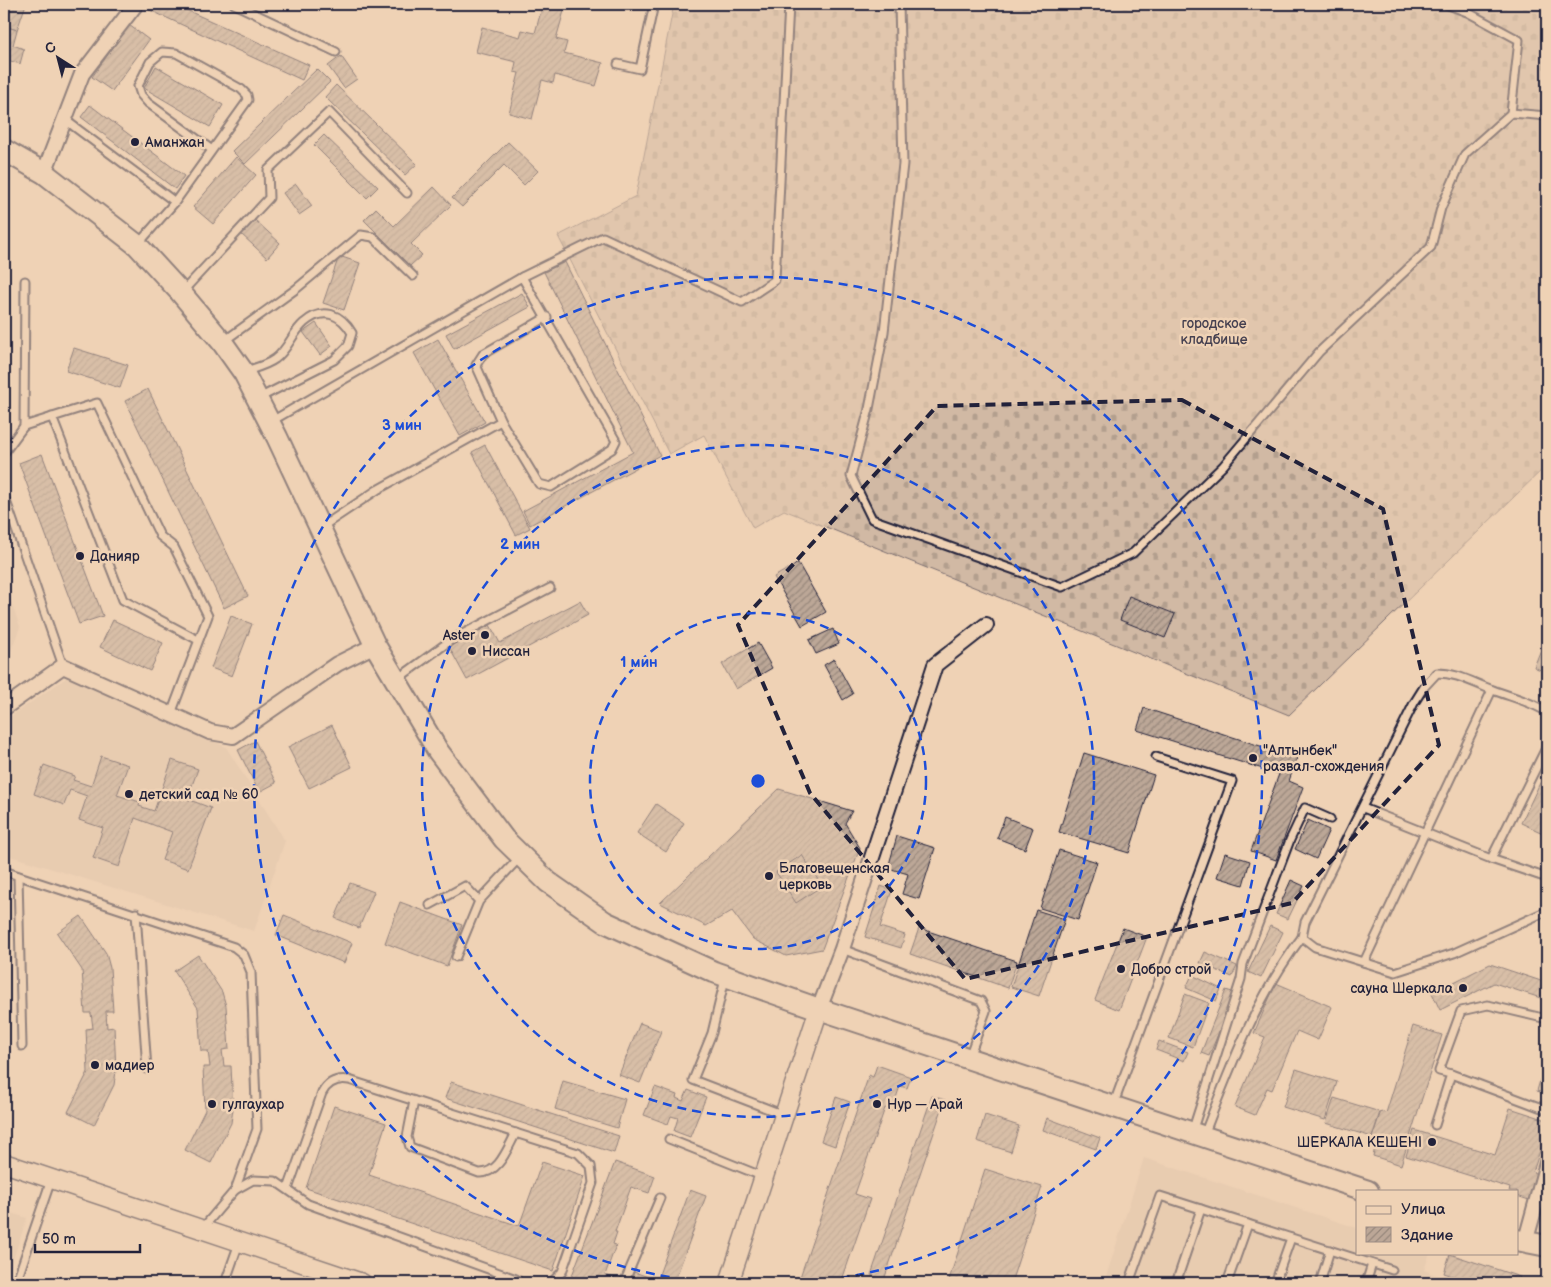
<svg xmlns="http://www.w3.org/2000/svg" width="1551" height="1287" font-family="'Balsamiq Sans',sans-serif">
<defs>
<pattern id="cemetery-stones" width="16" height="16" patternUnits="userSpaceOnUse" patternTransform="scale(1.25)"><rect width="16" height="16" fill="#d1b9a4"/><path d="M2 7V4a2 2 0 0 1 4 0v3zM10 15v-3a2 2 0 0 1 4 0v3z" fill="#b39f8e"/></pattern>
<pattern id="building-hatch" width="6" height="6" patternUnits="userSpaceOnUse" patternTransform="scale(1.25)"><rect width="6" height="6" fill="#bca797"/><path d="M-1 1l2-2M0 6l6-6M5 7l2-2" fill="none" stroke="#98887c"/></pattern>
</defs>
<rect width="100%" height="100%" fill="#efd2b5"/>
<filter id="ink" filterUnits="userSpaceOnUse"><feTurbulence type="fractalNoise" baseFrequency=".02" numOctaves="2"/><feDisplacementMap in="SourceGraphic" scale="10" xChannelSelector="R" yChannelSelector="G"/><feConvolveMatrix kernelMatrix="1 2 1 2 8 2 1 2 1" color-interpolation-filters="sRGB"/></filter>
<g filter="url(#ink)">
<g fill="#e0c5ac">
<polygon points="4,583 20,627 4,668"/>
<polygon points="69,676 226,747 285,841 254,931 4,854 4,721"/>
<polygon points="1144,1158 1357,1228 1357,1253 1430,1253 1424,1270 1453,1283 1104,1283"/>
<polygon points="4,1211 27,1218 5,1283 4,1283"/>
</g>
<polygon fill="url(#cemetery-stones)" stroke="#7a6e70" points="674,4 1547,4 1547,465 1289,715 784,510 753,528 704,435 669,454 558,236 636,196"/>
<g fill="url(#building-hatch)" stroke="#22223b">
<polygon points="4,4 26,4 17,30 4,26"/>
<polygon points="142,4 173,4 309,65 302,80 141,6"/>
<polygon points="543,4 566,4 556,39 567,42 564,53 603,63 596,86 555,75 553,83 542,80 532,119 509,113 519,73 514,72 516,62 476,52 482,27 520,37 522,30 535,33"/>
<polygon points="129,25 149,40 112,91 92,77"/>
<polygon points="4,26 17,30 13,45 24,49 20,64 4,59"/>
<polygon points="341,56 357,79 344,88 328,66"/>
<polygon points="156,66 223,105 210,127 144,88"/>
<polygon points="317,69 330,82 245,164 232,151"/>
<polygon points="336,85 417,164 405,175 325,97"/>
<polygon points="90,105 184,176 175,189 81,117"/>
<polygon points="324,135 378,187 367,198 314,145"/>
<polygon points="508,142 538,171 524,185 504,165 462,207 452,198"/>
<polygon points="236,157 256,175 213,224 193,207"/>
<polygon points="296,184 312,206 299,215 283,193"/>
<polygon points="434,187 451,205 411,244 422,255 410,266 364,220 376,208 394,226"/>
<polygon points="255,220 280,243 267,258 241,234"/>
<polygon points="339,256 360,263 344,310 323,303"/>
<polygon points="565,262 660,455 530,525 523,511 633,452 544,272"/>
<polygon points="522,293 530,307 454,349 446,334"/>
<polygon points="316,323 332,346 320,355 303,332"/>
<polygon points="438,339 485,422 460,436 414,353"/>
<polygon points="74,348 128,365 120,388 66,371"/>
<polygon points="148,389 248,596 224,608 125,401"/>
<polygon points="485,445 530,528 516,535 472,452"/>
<polygon points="42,454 103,616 79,624 19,463"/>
<polygon points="798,563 826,612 802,626 774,577"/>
<polygon points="1129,596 1175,614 1165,638 1120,620"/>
<polygon points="580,601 588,615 467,680 449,647 490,625 500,643"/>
<polygon points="231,616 252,624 232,676 211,668"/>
<polygon points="113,620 163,643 150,671 100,647"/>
<polygon points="833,629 839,644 816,654 809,640"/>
<polygon points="1547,634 1547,673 1534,667"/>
<polygon points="758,643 772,668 736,689 722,664"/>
<polygon points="834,659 853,694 843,700 824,665"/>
<polygon points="1144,708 1297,758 1289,781 1303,787 1276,860 1251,851 1279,774 1137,730"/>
<polygon points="332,725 352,767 309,788 288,747"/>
<polygon points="255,741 276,783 259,792 238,750"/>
<polygon points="1084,753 1154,775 1129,853 1059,832"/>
<polygon points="101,756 128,765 117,795 140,802 139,806 154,811 172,760 198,769 187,799 211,808 188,869 162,860 172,832 135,818 119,867 93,858 103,828 79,820 87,796 70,790 64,805 34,794 44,765 75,776 73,780 91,786"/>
<polygon points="1547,768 1547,835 1521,823"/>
<polygon points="779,789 852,811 845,823 860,848 822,949 786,956 753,939 732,911 706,926 660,903"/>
<polygon points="656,804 684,823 666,852 637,833"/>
<polygon points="1005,817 1033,828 1025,849 997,838"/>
<polygon points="1308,820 1329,830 1316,859 1295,849"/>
<polygon points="897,836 935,848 919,899 902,894 908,874 888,868"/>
<polygon points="1059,850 1097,862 1078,920 1040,908"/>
<polygon points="1225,853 1250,861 1243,885 1217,877"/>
<polygon points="802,855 822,886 796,903 776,872"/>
<polygon points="1291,880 1304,886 1288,919 1276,914"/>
<polygon points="350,883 374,892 359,928 335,918"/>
<polygon points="881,886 892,890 880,927 905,935 901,948 865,937"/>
<polygon points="400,902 462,925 447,966 385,943"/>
<polygon points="1036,910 1065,919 1039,996 1011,987"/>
<polygon points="284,915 352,943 344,963 276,935"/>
<polygon points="81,916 106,953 110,968 113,1011 106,1011 107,1028 114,1027 116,1071 114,1085 94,1125 68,1112 88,1072 86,1029 93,1028 91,1013 85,1013 82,970 57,933"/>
<polygon points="1270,926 1283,932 1261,978 1248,972"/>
<polygon points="919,928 1017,961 1008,988 910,954"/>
<polygon points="1123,928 1147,937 1119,1010 1095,1000"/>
<polygon points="1205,952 1237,966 1232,977 1200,963"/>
<polygon points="198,955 222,992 226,1006 229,1049 222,1050 224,1066 231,1066 233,1109 231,1123 211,1163 185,1150 205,1110 203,1067 210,1067 208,1051 201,1051 198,1008 174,971"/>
<polygon points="1490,964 1547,983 1547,1000 1494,983 1440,1010 1432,993"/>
<polygon points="1192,975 1221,989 1216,1001 1186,988"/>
<polygon points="1276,983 1332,1007 1318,1040 1297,1031 1272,1090 1267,1088 1255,1115 1235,1107 1265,1037 1254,1033"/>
<polygon points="1226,990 1235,993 1209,1056 1201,1053"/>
<polygon points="1185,994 1209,1003 1193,1047 1169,1038"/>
<polygon points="640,1023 661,1031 640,1083 619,1075"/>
<polygon points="1413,1026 1442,1035 1401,1165 1373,1156 1377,1140 1372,1138 1381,1111 1386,1113"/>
<polygon points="1159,1041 1188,1052 1184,1061 1156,1050"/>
<polygon points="1547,1055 1547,1101 1545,1100 1546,1094 1537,1091"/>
<polygon points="877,1065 911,1077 907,1088 900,1086 892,1110 885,1108 855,1194 870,1199 841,1283 798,1283 869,1075 873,1077"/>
<polygon points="1296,1069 1337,1082 1325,1120 1283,1107"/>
<polygon points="563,1081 625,1099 617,1128 555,1109"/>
<polygon points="451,1082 619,1136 614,1153 445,1098"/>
<polygon points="655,1087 677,1095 676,1098 683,1101 688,1090 706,1097 690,1137 674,1131 678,1118 671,1116 668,1124 644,1115"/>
<polygon points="932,1096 945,1100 884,1280 871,1275"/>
<polygon points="836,1097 850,1102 835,1146 821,1141"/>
<polygon points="1334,1098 1380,1112 1372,1137 1326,1123"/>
<polygon points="334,1106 386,1123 369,1175 519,1226 542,1162 585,1176 553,1271 306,1188"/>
<polygon points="1510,1108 1547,1120 1547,1129 1533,1172 1537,1174 1529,1200 1517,1196 1517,1191 1509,1191 1510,1188 1406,1156 1414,1130 1495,1155"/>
<polygon points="985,1115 1019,1126 1011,1152 977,1141"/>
<polygon points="1047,1118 1100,1138 1096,1149 1043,1130"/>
<polygon points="615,1162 655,1176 649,1193 631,1187 615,1232 617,1232 613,1244 616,1245 605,1275 617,1279 615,1283 585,1283 571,1278"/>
<polygon points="985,1169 1042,1187 1011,1283 948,1283"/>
<polygon points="690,1190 706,1196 674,1283 630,1283 634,1272 657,1280"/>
<polygon points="1450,1254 1520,1277 1517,1283 1474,1283 1444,1273"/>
</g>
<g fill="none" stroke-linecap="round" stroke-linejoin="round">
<g stroke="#22223b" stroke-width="11">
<g id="service">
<polyline points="234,4 336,52"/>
<polyline points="899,4 903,164 884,332 869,409 851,476 872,519 1062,587 1133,553 1223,466 1319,352 1431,247 1441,208 1465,154 1511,113 1519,40 1467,12 1446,4"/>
<polyline points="618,64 640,69 654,4"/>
<polyline points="1511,113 1547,116"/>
<polyline points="64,119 175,202"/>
<polyline points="139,243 175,202 248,100 247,95 241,89 176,53 162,52 150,62 138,86 141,95 148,103 212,150"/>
<polyline points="522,277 603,237 742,302 775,280 789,4"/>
<polyline points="183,291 269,198 268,170 329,112 407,193"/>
<polyline points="224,341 296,289 361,235 373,237 413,276"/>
<path d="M246,371C255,368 267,365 275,359C288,350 292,333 304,323C323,306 341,314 352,333L348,346L334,360L259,398"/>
<polyline points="52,417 123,600 198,640"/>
<polyline points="270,422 522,277 616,441 612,449 551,487 539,484 501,421 476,365 483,354 547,317"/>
<polyline points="24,426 25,281"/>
<polyline points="4,453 24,426 97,403 160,536 174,547 208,616 171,714"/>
<polyline points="4,495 63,666"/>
<polyline points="320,528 377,490 501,421"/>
<polyline points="396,680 451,640 550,588"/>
<path d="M1547,712C1530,701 1511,697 1493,690C1473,683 1458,673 1437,673L1424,687L1414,703L1305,922L1302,937L1315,947L1395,972L1454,953L1547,911"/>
<polyline points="1363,808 1491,859 1547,878"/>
<polyline points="1491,859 1547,746"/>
<polyline points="4,871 234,947 244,955 251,972 257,1129 235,1190 202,1229"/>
<polyline points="18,876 22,1046"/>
<polyline points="430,905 465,886 479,901"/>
<polyline points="136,913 147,1069"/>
<polyline points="842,949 981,1001 986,1011 969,1057"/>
<polyline points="456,957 479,901 521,856"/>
<polyline points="1364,962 1492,690"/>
<polyline points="725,979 712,1033 693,1080 784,1115"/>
<polyline points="1451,1074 1439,1071 1461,1011 1488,1005 1547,1019"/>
<path d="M414,1101L407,1137L410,1147L479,1173C499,1174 507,1149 516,1133"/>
<polyline points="1113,1106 1232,781 1156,757"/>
<polyline points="1435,1125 1451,1074 1547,1110"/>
<polyline points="1192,1132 1241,979 1243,964 1290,840 1305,808 1330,819"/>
<path d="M1204,1135C1230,1067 1257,996 1302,937"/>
<polyline points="669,1139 764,1177"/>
<path d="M288,1189L322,1093C328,1082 337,1078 349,1080L578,1153L591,1166L593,1183L562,1272L551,1283"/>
<polyline points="235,1190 253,1180 275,1181 308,1204 516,1279 520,1283"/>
<polyline points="16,1283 51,1180"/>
<polyline points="225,1283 239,1243"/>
<polyline points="624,1283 660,1198"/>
<polyline points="1129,1283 1160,1196 1392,1270"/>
<polyline points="1176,1283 1201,1209"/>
<polyline points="1227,1283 1248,1224"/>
<polyline points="1275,1283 1291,1238"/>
<polyline points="1320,1283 1330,1250"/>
<polyline points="1366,1283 1372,1264"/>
</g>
</g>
<g stroke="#22223b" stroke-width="18">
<g id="minor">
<polyline points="44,173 82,74 136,4"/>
<polyline points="4,708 63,666 210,732 233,736 337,664 375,645"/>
<polyline points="819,1009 842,949 935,665 986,625"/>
<polyline points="1525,1243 1547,1163"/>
</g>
</g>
<g stroke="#22223b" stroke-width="21">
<g id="tertiary">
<polyline points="4,1163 362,1283"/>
<polyline points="729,1283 819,1009"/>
</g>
</g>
<g stroke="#22223b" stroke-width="24">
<g id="secondary">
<polyline points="4,150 44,173 137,245 181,293 222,342 244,373 277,437 375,645 438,751 504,839 548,882 605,922 714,972 819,1009 1368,1191"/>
<polyline points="1517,1240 1547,1246"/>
</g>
</g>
<use href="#service" stroke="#efd2b5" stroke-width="7"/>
<use href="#minor" stroke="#efd2b5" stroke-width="14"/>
<use href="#tertiary" stroke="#efd2b5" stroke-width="18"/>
<use href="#secondary" stroke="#efd2b5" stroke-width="20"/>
</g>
</g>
<path d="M0 0H1551V1287H0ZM1182,400L1383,509L1439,745L1292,903L965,979L810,793L738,625L937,406Z" fill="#efd2b5" fill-opacity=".55" fill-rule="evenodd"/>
<path fill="none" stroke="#22223b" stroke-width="4" stroke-dasharray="10 6" stroke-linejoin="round" d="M1182,400L1383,509L1439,745L1292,903L965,979L810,793L738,625L937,406Z"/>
<g fill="none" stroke="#1d4ed8" stroke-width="2.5" stroke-dasharray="9 6">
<circle cx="758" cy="781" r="168"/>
<circle cx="758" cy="781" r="336"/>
<path d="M714 1283A504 504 0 1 1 802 1283"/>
</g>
<g fill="#22223b" stroke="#efd2b5" stroke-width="2">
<circle cx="135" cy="142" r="5"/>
<circle cx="80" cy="556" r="5"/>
<circle cx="485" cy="635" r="5"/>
<circle cx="472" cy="651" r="5"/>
<circle cx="1253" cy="758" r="5"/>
<circle cx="129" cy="794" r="5"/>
<circle cx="769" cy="876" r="5"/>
<circle cx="1121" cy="969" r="5"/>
<circle cx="1463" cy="988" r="5"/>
<circle cx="95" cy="1065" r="5"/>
<circle cx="212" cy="1104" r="5"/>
<circle cx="877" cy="1104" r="5"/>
<circle cx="1432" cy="1142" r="5"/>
</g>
<g text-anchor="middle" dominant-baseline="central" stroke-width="5" stroke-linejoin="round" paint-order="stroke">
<g font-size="14" fill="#22223b" stroke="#efd2b5" text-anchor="start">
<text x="145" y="142">Аманжан</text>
<text x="90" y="556">Данияр</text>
<text x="475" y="635" text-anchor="end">Aster</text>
<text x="482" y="651">Ниссан</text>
<text x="1263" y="750">"Алтынбек"<tspan x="1263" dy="16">развал-схождения</tspan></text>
<text x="139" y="794">детский сад № 60</text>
<text x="779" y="868">Благовещенская<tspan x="779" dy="16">церковь</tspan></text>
<text x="1131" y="969">Добро строй</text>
<text x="1453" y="988" text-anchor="end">сауна Шеркала</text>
<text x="105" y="1065">мадиер</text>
<text x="222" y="1104">гулгаухар</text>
<text x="887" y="1104">Нур — Арай</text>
<text x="1422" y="1142" text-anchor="end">ШЕРКАЛА КЕШЕНІ</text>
</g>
<g font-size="14" fill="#454050" stroke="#efd2b5">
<text x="1214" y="323">городское<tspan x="1214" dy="16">кладбище</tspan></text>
</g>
</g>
<circle cx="758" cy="781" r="8" fill="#1d4ed8" stroke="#efd2b5" stroke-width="2.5"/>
<g font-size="15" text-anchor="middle" font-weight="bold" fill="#1d4ed8" stroke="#efd2b5" stroke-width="5" stroke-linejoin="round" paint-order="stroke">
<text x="402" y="430">3 мин</text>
<text x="520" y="549">2 мин</text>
<text x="639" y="667">1 мин</text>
</g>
<rect width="1551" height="1287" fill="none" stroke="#efd2b5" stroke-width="20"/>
<rect x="10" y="10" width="1531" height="1267" fill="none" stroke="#22223b" stroke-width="2" filter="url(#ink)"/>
<rect x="1356" y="1190" width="162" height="65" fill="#efd2b5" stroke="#9d8c84"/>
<rect x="1366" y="1206" width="25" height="8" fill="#efd2b5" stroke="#9d8c84"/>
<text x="1401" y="1214" font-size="15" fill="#22223b">Улица</text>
<rect x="1366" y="1227" width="25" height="15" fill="url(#building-hatch)" stroke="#9d8c84"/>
<text x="1401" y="1240" font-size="15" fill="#22223b">Здание</text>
<g transform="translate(58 58) rotate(324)" stroke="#efd2b5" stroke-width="4" paint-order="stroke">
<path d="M0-4L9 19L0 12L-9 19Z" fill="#22223b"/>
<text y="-8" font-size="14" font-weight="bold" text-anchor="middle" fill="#22223b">С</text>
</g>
<path d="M35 1244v8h105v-8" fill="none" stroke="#22223b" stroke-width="2.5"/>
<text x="42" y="1244" font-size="15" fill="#22223b" stroke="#efd2b5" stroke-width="4" paint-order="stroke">50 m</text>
</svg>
